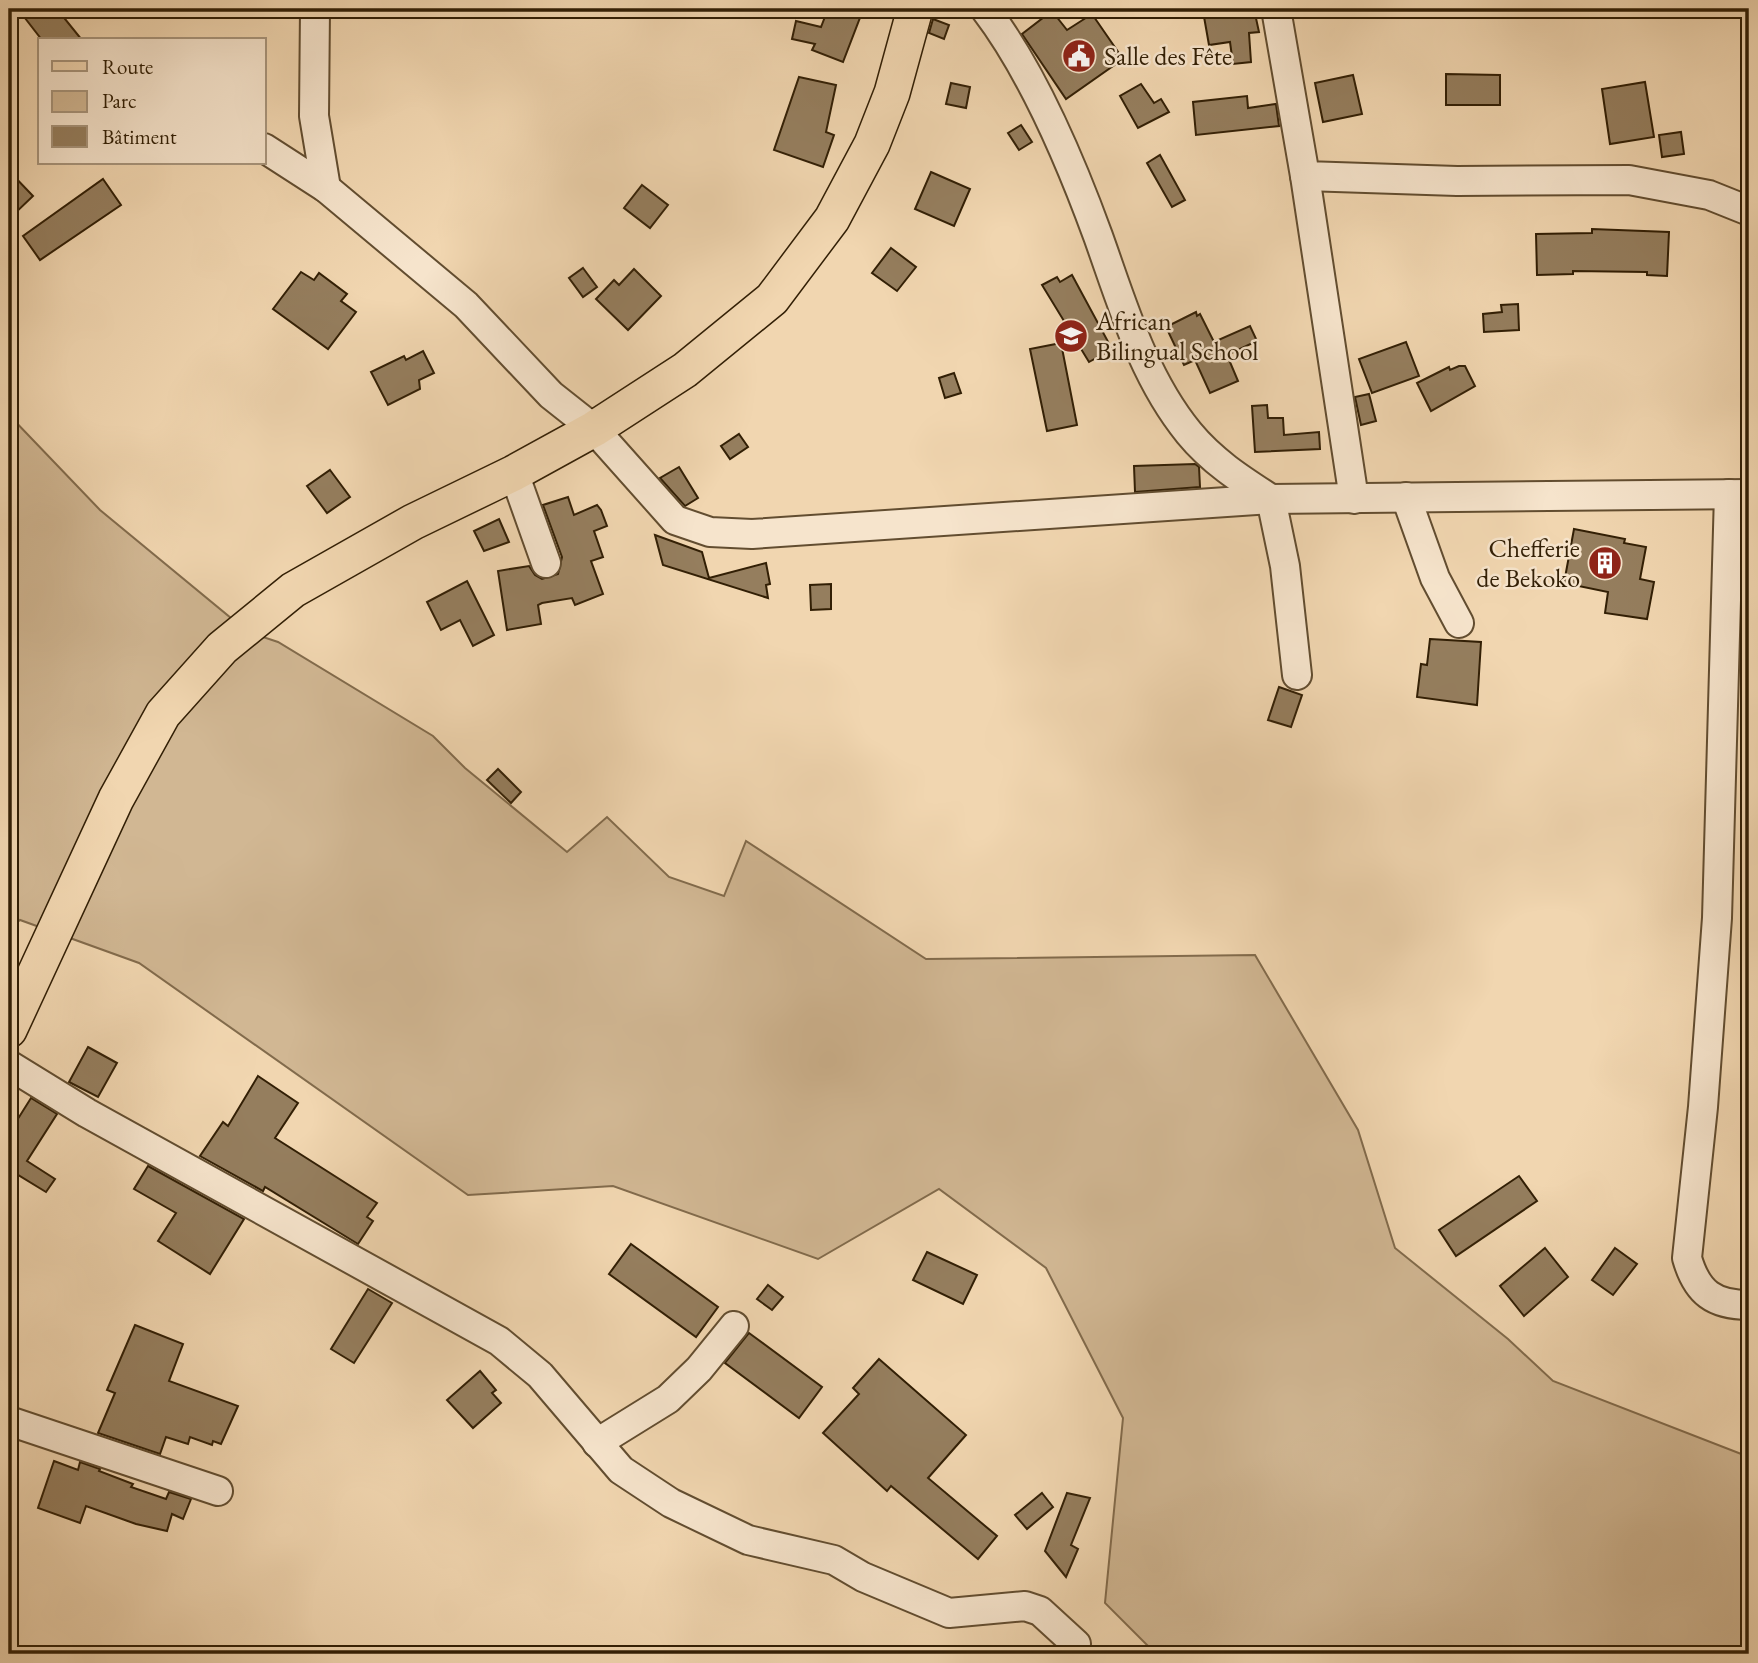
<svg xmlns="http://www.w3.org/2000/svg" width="1758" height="1663" font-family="'EB Garamond',serif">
<rect width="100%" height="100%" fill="#f1d6b0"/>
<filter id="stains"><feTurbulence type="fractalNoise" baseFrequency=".00286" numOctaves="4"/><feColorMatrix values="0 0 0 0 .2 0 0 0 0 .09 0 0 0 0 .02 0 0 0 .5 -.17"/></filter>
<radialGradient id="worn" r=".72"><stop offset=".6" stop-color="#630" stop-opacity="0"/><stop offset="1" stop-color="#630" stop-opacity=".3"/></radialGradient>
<polygon fill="#d1b793" stroke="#826b4c" stroke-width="2" points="9,415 100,510 248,632 278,642 433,736 465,768 567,852 607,817 669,877 724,896 746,841 926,959 1255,955 1358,1130 1395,1248 1508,1339 1553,1381 1749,1457 1749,1654 1156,1654 1105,1603 1123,1418 1046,1268 939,1189 818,1259 613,1186 468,1195 139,963 20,920 9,929"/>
<g fill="#957e5e" stroke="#321f05" stroke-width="2">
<polygon points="18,9 57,9 82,40 42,40"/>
<polygon points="828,9 843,9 861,15 843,62 812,50 815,44 792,39 796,21 821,27"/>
<polygon points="1217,9 1254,9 1259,32 1249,33 1251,62 1233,64 1230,42 1209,45 1203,11"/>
<polygon points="1052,11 1067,30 1092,14 1123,59 1066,99 1022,34"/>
<polygon points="933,19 949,25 944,39 929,33"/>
<polygon points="1446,74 1500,75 1500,105 1446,105"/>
<polygon points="1353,75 1362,114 1323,122 1315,83"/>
<polygon points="799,77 836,85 826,132 834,135 823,167 774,150"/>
<polygon points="1645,82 1654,137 1610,144 1602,89"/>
<polygon points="951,83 970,87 966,108 946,104"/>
<polygon points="1141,84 1154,103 1161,99 1169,112 1138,128 1120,96"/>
<polygon points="1247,96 1248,108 1276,104 1279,126 1196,135 1193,102"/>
<polygon points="1021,125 1032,142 1019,150 1008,133"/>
<polygon points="1681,132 1684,154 1662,157 1659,135"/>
<polygon points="1160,155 1185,200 1172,207 1147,163"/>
<polygon points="9,171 33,196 9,219"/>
<polygon points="931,172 970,189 954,226 915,209"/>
<polygon points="103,179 121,205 40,260 23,236"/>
<polygon points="642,185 668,205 650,228 624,208"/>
<polygon points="1592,229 1669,232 1667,276 1647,275 1647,272 1573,271 1573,274 1537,275 1536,234 1592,233"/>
<polygon points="891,248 916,267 897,291 872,273"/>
<polygon points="583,268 597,287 583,297 569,278"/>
<polygon points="634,269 661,296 628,330 596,299 614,280 619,285"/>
<polygon points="301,272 314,280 319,273 347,294 341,301 356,312 328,349 273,309"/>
<polygon points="1072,275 1112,349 1089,362 1042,285 1057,277 1060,282"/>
<polygon points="1518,304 1519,330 1484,332 1483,314 1502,312 1501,305"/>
<polygon points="1196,312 1197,316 1200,314 1214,342 1250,326 1257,341 1227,355 1238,381 1210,393 1195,360 1184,365 1166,327"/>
<polygon points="1406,342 1419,376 1372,393 1359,359"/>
<polygon points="1061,343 1077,425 1047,431 1030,349"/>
<polygon points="423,351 434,373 419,380 420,389 388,405 371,372 404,356 406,360"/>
<polygon points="1459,366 1465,366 1475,386 1431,411 1417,383 1449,367 1450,370"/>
<polygon points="954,373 961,393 945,398 939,378"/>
<polygon points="1369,394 1376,421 1361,425 1355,397"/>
<polygon points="1267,405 1268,418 1283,418 1284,435 1319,432 1320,449 1255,452 1252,406"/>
<polygon points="739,434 748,447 730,459 721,446"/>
<polygon points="1195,464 1199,467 1200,487 1135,492 1134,466"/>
<polygon points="679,467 698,498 685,506 660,478"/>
<polygon points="330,470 350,497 327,513 307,486"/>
<polygon points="568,497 574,515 597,505 601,510 607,526 594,531 603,557 591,561 603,594 575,605 572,598 542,603 538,605 541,624 507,630 498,571 529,566 535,575 542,579 558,574 562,557 543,505"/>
<polygon points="499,519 509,542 484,551 474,531"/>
<polygon points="1574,529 1625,539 1624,543 1646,547 1640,579 1654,582 1647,619 1605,613 1608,592 1564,583"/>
<polygon points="655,535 702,552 709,578 766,563 770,584 766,585 768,598 663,565"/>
<polygon points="467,581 494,635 473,646 460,620 441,630 427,602"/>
<polygon points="831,584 831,609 811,610 810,585"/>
<polygon points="1430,639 1481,642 1477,705 1417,697 1421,664 1427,665"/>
<polygon points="1279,687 1302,695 1291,727 1268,720"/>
<polygon points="498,769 521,792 511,803 487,780"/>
<polygon points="88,1047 117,1063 98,1097 69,1082"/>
<polygon points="258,1076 298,1103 275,1138 377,1203 367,1217 373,1221 358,1244 265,1187 263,1191 200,1156 223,1122 228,1126"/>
<polygon points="31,1098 57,1114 27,1161 55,1179 46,1192 18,1175 9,1190 9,1133"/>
<polygon points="148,1166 244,1219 210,1274 158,1241 176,1213 134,1189"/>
<polygon points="1519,1176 1537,1201 1456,1256 1439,1230"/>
<polygon points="631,1244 718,1307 696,1337 609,1274"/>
<polygon points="1545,1248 1568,1277 1524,1316 1500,1286"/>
<polygon points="1615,1248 1637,1264 1613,1295 1592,1280"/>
<polygon points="927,1252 977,1275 963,1304 913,1280"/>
<polygon points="768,1285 783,1297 772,1310 757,1299"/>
<polygon points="368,1289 392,1303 354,1363 331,1349"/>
<polygon points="135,1325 183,1344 169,1381 238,1406 221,1444 213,1441 212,1445 190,1437 188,1444 166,1437 160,1454 98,1433 115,1393 107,1390"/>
<polygon points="749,1333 822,1387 799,1418 725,1363"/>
<polygon points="879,1359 966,1435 928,1478 997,1536 978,1559 891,1486 887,1491 823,1433 859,1394 853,1388"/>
<polygon points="480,1371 496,1390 492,1393 501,1403 473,1428 447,1400"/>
<polygon points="54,1461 78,1470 80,1462 100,1469 99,1471 133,1484 131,1487 166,1499 169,1492 191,1499 183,1519 172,1514 167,1531 136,1524 86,1506 80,1523 38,1508"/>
<polygon points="1042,1493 1053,1507 1027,1529 1015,1515"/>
<polygon points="1067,1493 1090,1498 1071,1545 1078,1549 1066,1577 1045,1551"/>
</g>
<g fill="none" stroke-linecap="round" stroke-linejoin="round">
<g stroke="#624d30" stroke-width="32">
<g id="minor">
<polyline points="315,9 314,116 326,188"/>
<path d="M985,9C1033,72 1071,162 1098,236C1122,303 1143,377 1189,433C1212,461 1240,479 1271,499L1285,566L1297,675"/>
<polyline points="1276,9 1305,176 1457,181 1629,180 1709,195 1749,211"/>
<polyline points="264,148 326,188 466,305 551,395 594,429 675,520 710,532 752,534 1271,499 1749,494"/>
<polyline points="1305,176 1354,499"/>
<polyline points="514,473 546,563"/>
<path d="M1729,494L1717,918L1703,1107L1687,1258C1697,1293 1714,1305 1749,1305"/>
<polyline points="1406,497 1435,578 1459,623"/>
<polyline points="9,1065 87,1113 499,1341 540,1375 621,1470 671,1503 748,1540 834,1560 863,1577 949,1613 1025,1606 1040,1611 1076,1644"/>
<polyline points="9,1421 218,1491"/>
<polyline points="597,1443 668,1399 699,1369 734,1326"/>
</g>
</g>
<g stroke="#321f05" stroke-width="38">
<polyline id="major" points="9,1030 116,799 163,714 222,648 293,590 413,522 514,473 594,429 685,370 772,299 832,219 872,144 892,93 915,9"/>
</g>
<use href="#minor" stroke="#f6e4cc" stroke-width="28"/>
<use href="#major" stroke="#f1d6b0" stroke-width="35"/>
</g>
<defs>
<g id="civic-disc" transform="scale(1.75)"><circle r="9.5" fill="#8f2418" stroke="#f6e4cc"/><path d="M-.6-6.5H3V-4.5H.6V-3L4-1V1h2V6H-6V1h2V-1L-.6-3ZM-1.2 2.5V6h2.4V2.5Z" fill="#fff"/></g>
<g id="school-disc" transform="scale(1.75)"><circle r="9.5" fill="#8f2418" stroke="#f6e4cc"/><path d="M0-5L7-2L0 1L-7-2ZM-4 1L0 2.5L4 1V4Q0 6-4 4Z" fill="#fff"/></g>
<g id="building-disc" transform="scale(1.75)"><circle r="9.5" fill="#8f2418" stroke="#f6e4cc"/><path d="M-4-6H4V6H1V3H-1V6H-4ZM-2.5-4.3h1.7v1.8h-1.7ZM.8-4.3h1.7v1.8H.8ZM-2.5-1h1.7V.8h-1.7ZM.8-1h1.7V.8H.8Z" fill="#fff"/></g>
</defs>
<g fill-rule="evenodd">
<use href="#civic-disc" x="1079" y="56"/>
<use href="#school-disc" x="1071" y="336"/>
<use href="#building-disc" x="1605" y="563"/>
</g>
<g text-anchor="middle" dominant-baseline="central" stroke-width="5" stroke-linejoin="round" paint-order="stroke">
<g font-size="26" fill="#321f05" stroke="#f6e4cc" text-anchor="start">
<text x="1104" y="56">Salle des Fête</text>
<text x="1096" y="321">African<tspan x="1096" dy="30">Bilingual School</tspan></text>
<text x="1580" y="548" text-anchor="end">Chefferie<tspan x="1580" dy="30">de Bekoko</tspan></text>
</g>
</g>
<rect width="1758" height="1663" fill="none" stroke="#f1d6b0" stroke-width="35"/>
<rect x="10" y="10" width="1737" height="1642" fill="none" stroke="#321f05" stroke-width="3.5"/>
<rect x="18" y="18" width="1723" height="1628" fill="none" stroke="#321f05" stroke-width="2"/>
<rect x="38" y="38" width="228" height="126" fill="#f6e4cc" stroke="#a8957c" stroke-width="2"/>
<rect x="52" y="61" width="35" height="10" fill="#f1d6b0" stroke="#a8957c" stroke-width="2"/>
<text x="102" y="74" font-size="21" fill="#321f05">Route</text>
<rect x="52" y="91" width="35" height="21" fill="#d1b793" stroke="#a8957c" stroke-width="2"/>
<text x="102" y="108" font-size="21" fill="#321f05">Parc</text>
<rect x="52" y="126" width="35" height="21" fill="#957e5e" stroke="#a8957c" stroke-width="2"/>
<text x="102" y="144" font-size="21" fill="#321f05">Bâtiment</text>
<rect width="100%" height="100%" filter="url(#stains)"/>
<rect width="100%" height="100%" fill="url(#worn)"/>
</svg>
